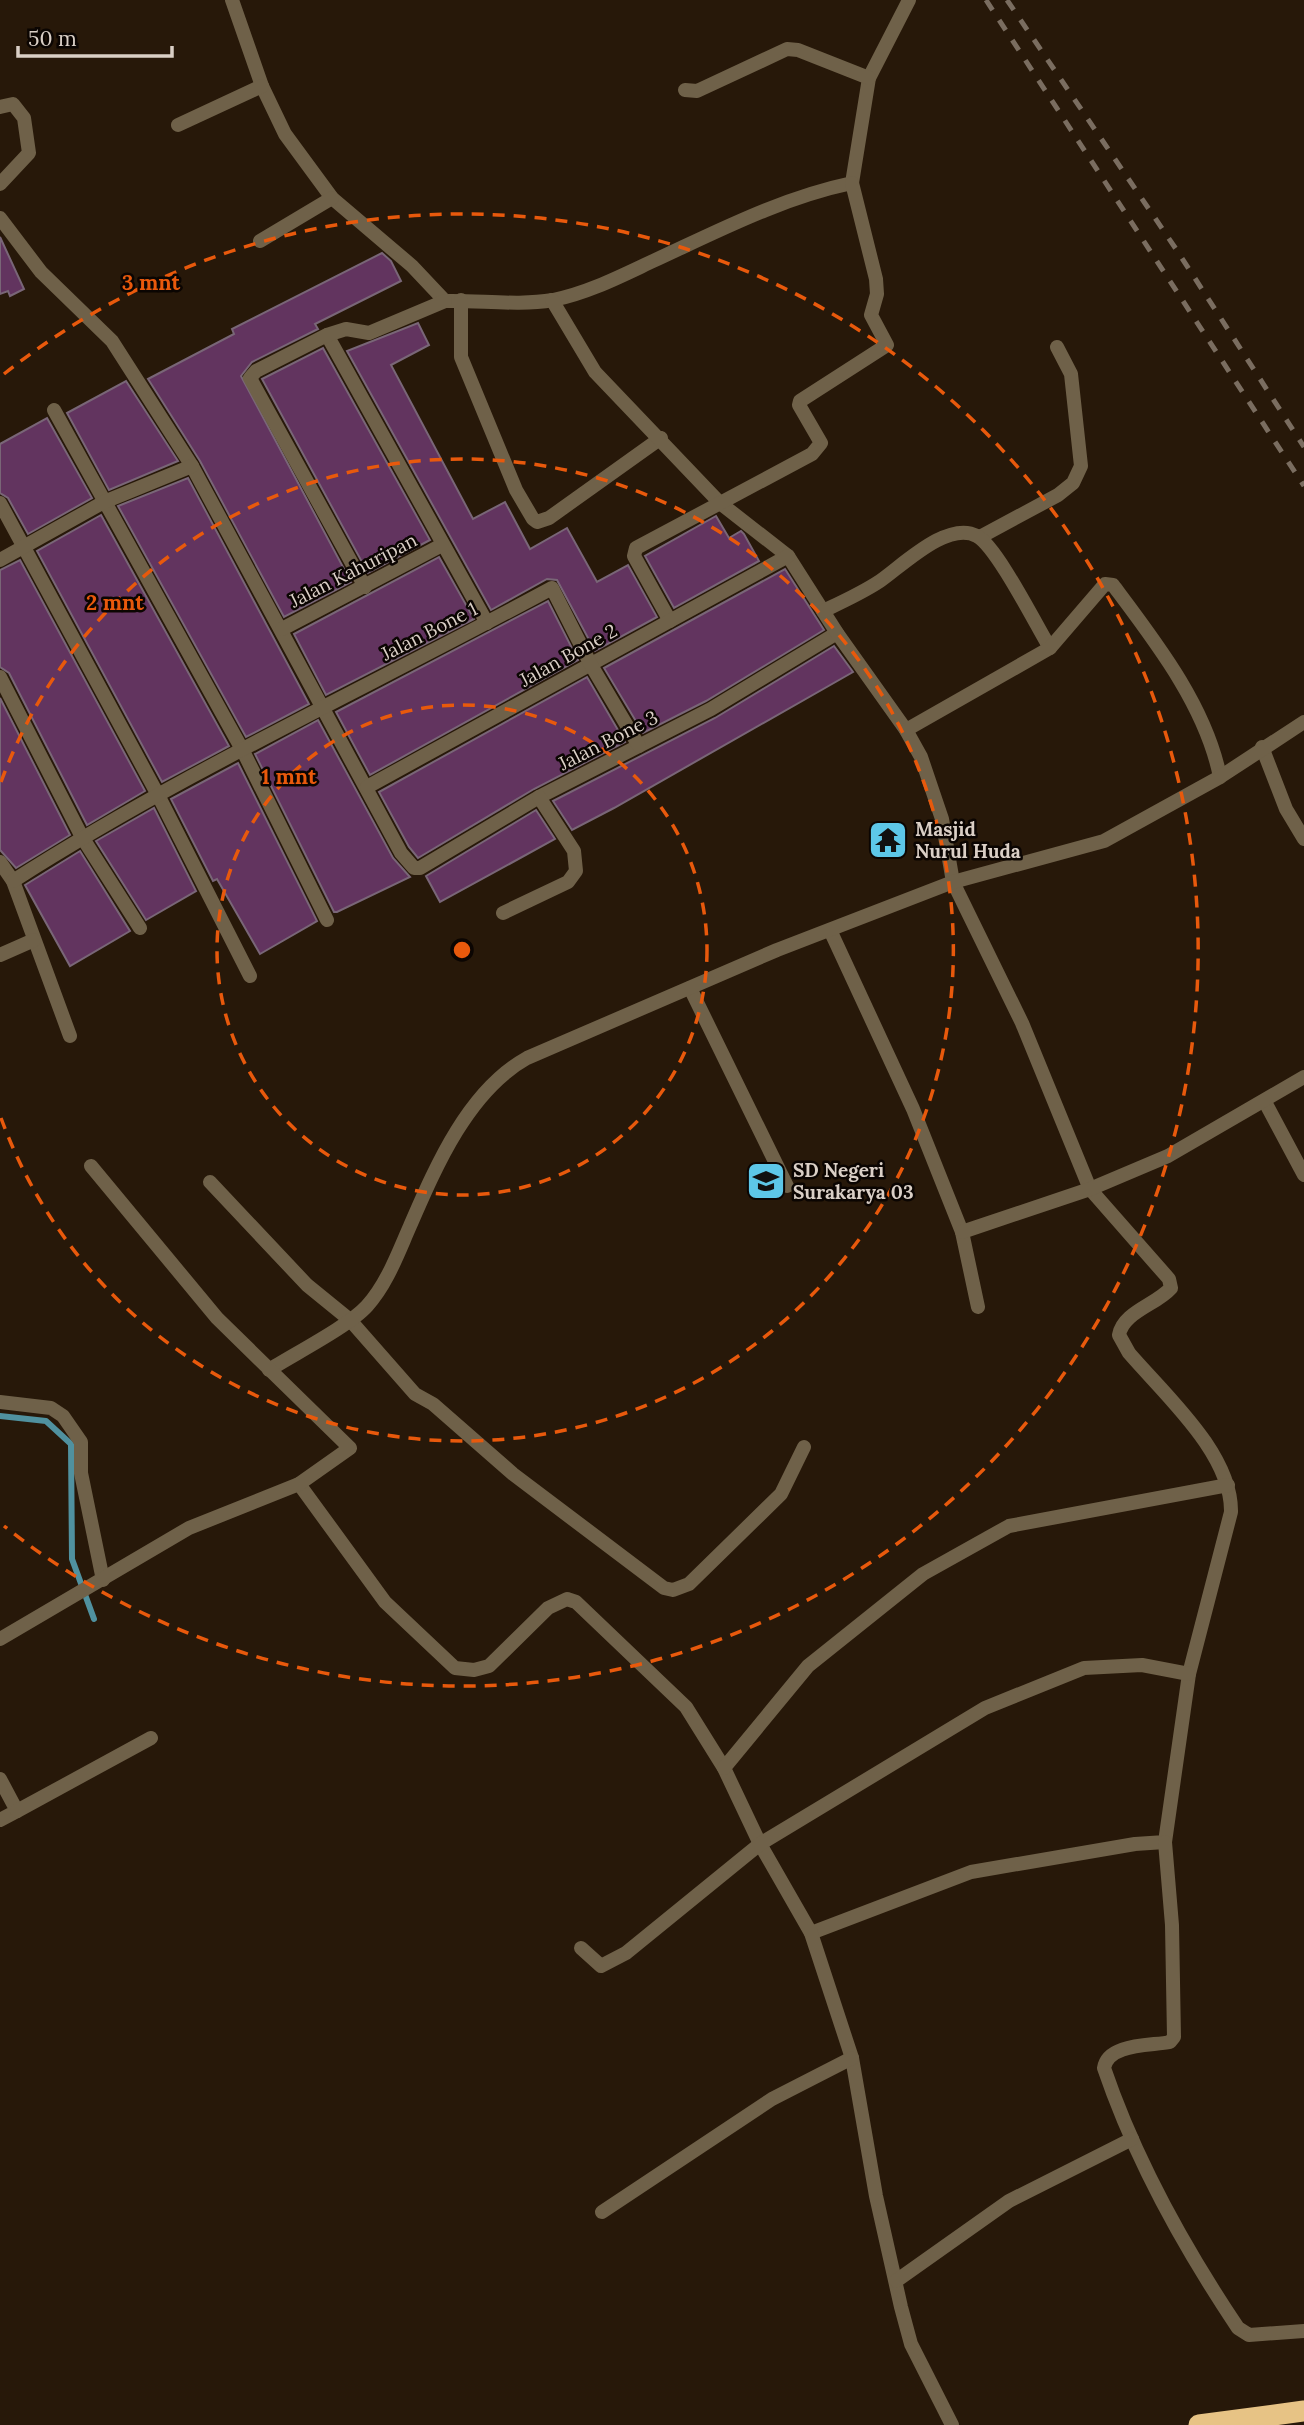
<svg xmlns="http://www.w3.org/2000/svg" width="1304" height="2425" font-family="Lora,serif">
<rect width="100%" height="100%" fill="#271809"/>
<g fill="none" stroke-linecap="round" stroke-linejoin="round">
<polyline stroke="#50919f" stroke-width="6" points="0,1416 46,1421 71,1444 72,1559 94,1619"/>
</g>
<g fill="#62345f" stroke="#796677" stroke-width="2">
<polygon points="0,237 24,289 10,296 8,291 0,294"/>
<polygon points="382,253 391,261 401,281 315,324 318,329 252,362 241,376 351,582 284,617 200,461 148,379 234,334 232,329"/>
<polygon points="418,323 429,345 391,365 473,519 505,502 530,549 567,528 597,582 628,565 657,617 595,651 557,580 547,579 491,610 347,351"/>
<polygon points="323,348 430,540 368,573 262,379"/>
<polygon points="126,381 178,461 109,490 67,413"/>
<polygon points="47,418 92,498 28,534 8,498 0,493 0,444"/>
<polygon points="188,478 309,704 246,737 118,506"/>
<polygon points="101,515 229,746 162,782 37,551"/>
<polygon points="716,516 729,538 741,531 744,534 759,561 674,608 645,556"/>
<polygon points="439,557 474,619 326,695 294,634"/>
<polygon points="20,560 145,791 87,825 9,673 0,667 0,570"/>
<polygon points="785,569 824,630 706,701 643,733 604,668"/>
<polygon points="548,601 578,660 370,775 336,712"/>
<polygon points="834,646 853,672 614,808 572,830 553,801 715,718"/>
<polygon points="587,677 625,742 534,789 418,858 409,847 379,792"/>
<polygon points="0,698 70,835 16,868 0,850"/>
<polygon points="318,720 393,858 410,877 337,912 334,912 255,754"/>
<polygon points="238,763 317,921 260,954 217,879 213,881 171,799"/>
<polygon points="154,808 196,891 146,920 96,841"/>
<polygon points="536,810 555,839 440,902 426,876"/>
<polygon points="80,851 130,931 70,966 25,885"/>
</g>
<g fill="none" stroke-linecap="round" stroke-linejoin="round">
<g stroke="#6f6149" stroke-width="14">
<path d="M232,0L262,86L285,134L332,198L412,266L445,301C480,300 518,306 553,300C588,293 621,276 653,261C718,231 781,198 852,183L869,78L909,0"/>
<polyline points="685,90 697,91 787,49 798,50 869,78"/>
<polyline points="0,107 13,104 24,118 29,153 0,184"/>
<polyline points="178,125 262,86"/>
<polyline points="0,218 41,272 112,341 192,466 401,853 414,868 420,868 539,797 711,709 837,633"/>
<polyline points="260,241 332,198"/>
<polyline points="461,300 461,357 516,490 533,519 537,522 549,518 661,438"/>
<path d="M552,300L595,372L720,503L788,556L837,633L906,730L921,757L942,819L953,882L1022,1023L1090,1189L1169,1279L1171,1288C1156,1305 1123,1312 1119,1335L1129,1353C1166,1396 1232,1454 1231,1512L1189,1674L1165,1842L1135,1844L971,1872L811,1933"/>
<polyline points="327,335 487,623"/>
<polyline points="54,410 243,751 327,920"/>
<polyline points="0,503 158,795 250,976"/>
<polyline points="980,537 1058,495 1073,483 1081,466 1071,374 1057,347"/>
<polyline points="0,560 104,502 192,466"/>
<polyline points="365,587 250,378 256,371 327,335 346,329 369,333 445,301"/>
<path d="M823,611C842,602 862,593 880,581C903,565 948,520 977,536C997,547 1036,625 1050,648"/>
<polyline points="670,621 634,556 636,548 812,454 821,443 799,405 800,401 887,345 871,315 877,294 876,279 852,183"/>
<polyline points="282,629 442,545"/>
<polyline points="0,677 82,837 140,928"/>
<path d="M906,730L1050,648L1105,584L1113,585C1155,641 1206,706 1220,777"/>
<polyline points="1262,747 1286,809 1304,839"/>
<polyline points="367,787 788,556"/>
<polyline points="0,862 13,881 70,1036"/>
<path d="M13,881C185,771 373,685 552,588L591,665L639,746"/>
<polyline points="503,913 568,882 576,871 574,851 539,797"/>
<polyline points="830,930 913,1109 962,1232 978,1307"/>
<polyline points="0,955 34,940"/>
<polyline points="690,988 787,1186"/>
<polyline points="1265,1102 1304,1175"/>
<polyline points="210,1182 307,1285 350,1320 415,1394 433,1404 513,1474 664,1588 673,1590 689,1584 781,1494 804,1447"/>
<polyline points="962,1232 1090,1189 1168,1156 1304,1077"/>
<path d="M269,1370C294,1354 349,1326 367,1306C387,1284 398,1253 410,1226C436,1166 468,1091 527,1058L777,950L953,882L1104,841L1220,777L1304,722"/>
<polyline points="0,1402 51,1408 63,1416 81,1442 81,1473 103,1580"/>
<polyline points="299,1484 385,1602 455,1668 474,1670 489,1666 548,1608 567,1599 576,1602 686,1707 724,1768 760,1844 811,1933 852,2058 876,2196 901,2307 911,2344 952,2425"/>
<polyline points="0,1639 189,1528 299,1484 350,1448 217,1318 91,1166"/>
<polyline points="724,1768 808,1666 923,1574 1009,1526 1228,1485"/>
<polyline points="0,1779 17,1811 0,1820"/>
<polyline points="17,1811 151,1738"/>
<path d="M1165,1842L1172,1925L1174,2037L1170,2042C1151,2046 1108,2043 1104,2068C1135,2159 1185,2249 1238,2328L1249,2335L1304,2331"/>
<polyline points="581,1948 601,1966 626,1953 760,1844 985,1708 1084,1668 1142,1665 1189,1674"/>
<polyline points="602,2212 772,2099 852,2058"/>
<polyline points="896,2281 1009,2201 1132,2139"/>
</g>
<polyline stroke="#e7c385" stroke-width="21" points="1199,2425 1304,2411"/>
<g stroke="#7a6d60" stroke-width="5" stroke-dasharray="12 12" stroke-linecap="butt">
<polyline points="986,0 1304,486"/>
<polyline points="1007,0 1176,249 1304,447"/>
</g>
</g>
<g fill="none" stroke="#e8590c" stroke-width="3.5" stroke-dasharray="12 9">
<circle cx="462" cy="950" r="245"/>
<path d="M1 782A491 491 0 1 1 1 1118"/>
<path d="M4 374A736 736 0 1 1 4 1526"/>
</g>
<defs>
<g id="temple-square" transform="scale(2.0125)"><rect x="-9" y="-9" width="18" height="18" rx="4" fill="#5dc7e8" stroke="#0b0502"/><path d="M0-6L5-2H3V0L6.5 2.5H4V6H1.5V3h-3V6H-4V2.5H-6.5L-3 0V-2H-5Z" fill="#111"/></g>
<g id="school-square" transform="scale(2.0125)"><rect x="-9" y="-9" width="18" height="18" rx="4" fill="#5dc7e8" stroke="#0b0502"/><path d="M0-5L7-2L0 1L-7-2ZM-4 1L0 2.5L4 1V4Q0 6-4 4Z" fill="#111"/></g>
</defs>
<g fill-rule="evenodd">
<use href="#temple-square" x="888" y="840"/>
<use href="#school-square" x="766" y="1181"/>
</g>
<g text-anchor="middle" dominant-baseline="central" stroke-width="5" stroke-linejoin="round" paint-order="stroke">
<g font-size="19" fill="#dacfc6" stroke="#0b0502">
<text transform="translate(353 570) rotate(-27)">Jalan Kahuripan</text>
<text transform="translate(429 631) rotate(-27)">Jalan Bone 1</text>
<text transform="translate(568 655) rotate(-29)">Jalan Bone 2</text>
<text transform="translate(608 740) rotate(-27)">Jalan Bone 3</text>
</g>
<g font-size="19" font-weight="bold" fill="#dacfc6" stroke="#0b0502" text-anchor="start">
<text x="915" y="829">Masjid<tspan x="915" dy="22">Nurul Huda</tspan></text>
<text x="793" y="1170">SD Negeri<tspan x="793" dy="22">Surakarya 03</tspan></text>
</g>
</g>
<circle cx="462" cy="950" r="10" fill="#e8590c" stroke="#0b0502" stroke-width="3.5"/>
<g font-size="21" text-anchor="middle" font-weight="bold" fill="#e8590c" stroke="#0b0502" stroke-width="5" stroke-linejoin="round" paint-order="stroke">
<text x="151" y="290">3 mnt</text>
<text x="115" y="610">2 mnt</text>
<text x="289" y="784">1 mnt</text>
</g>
<path d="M18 46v10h154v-10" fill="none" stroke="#dacfc6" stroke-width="3.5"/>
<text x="28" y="46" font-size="21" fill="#dacfc6" stroke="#0b0502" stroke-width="5" paint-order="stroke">50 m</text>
</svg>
